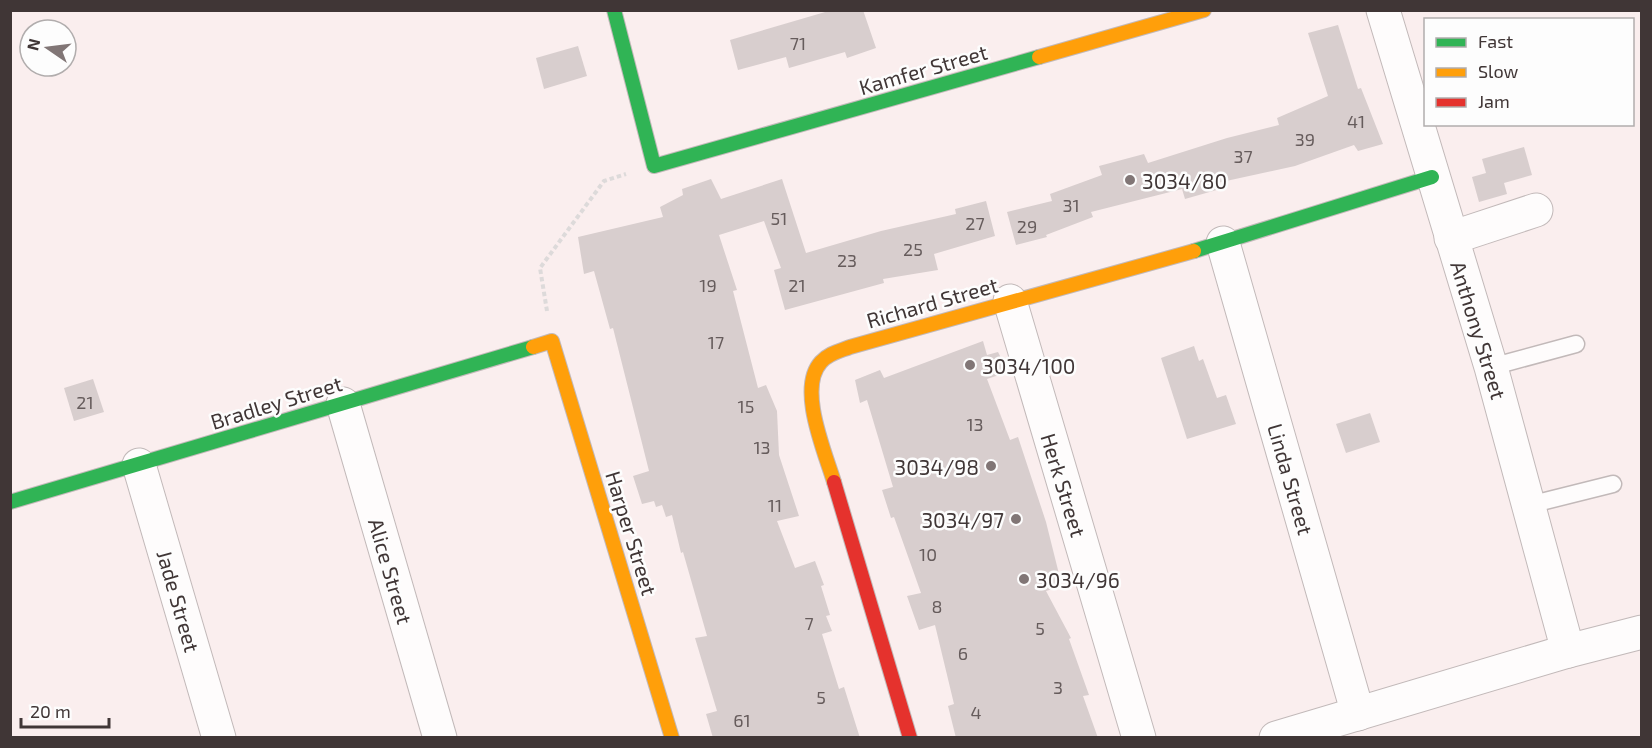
<svg xmlns="http://www.w3.org/2000/svg" width="1652" height="748" font-family="'Exo 2',sans-serif">
<rect width="100%" height="100%" fill="#faeeee"/>
<g fill="#d8cece">
<polygon points="832,10 863,10 876,48 847,58 845,52 789,68 786,57 738,70 730,40"/>
<polygon points="1338,25 1358,89 1361,88 1383,144 1358,151 1354,145 1295,166 1217,183 1220,189 1185,199 1182,189 1091,212 1093,217 1046,235 1047,237 1016,245 1007,212 1052,201 1050,194 1102,175 1099,166 1144,154 1148,163 1227,138 1279,125 1277,118 1328,96 1308,33"/>
<polygon points="578,46 587,76 544,89 536,58"/>
<polygon points="1524,147 1532,175 1504,183 1507,194 1479,202 1472,177 1486,173 1482,159"/>
<polygon points="711,179 721,199 782,179 806,253 881,231 956,214 955,209 986,201 995,236 934,254 938,270 883,279 884,283 785,310 774,270 781,268 764,221 719,235 737,290 733,291 758,388 766,385 777,411 779,455 799,516 777,521 795,568 815,561 824,585 821,586 830,615 826,616 832,631 822,634 839,689 844,687 860,738 713,738 706,714 717,711 695,638 707,636 683,552 681,553 672,515 666,517 662,505 656,507 654,501 642,504 633,476 649,471 613,328 610,329 594,271 584,274 578,237 663,217 660,207 683,195 682,189"/>
<polygon points="983,341 987,355 998,352 1008,372 987,379 1010,440 1018,437 1046,522 1062,586 1046,591 1071,638 1069,639 1089,695 1083,696 1098,738 956,738 948,706 954,704 935,625 919,630 907,596 921,593 894,517 891,518 882,490 893,487 867,400 860,403 855,380 880,370 884,378"/>
<polygon points="1194,346 1199,361 1203,359 1217,398 1226,395 1236,424 1187,439 1161,358"/>
<polygon points="93,379 104,412 74,421 64,388"/>
<polygon points="1370,413 1380,442 1346,453 1336,424"/>
</g>
<g fill="none" stroke-linecap="round" stroke-linejoin="round">
<g stroke="#c2b9b9" stroke-width="19">
<g id="lane">
<polyline points="1491,367 1576,344"/>
<polyline points="1529,505 1613,484"/>
</g>
</g>
<g stroke="#c2b9b9" stroke-width="35">
<g id="street">
<polyline points="1383,10 1491,367 1568,651"/>
<polyline points="1451,238 1536,210"/>
<polyline points="1223,243 1358,714"/>
<polyline points="1010,301 1139,738"/>
<polyline points="343,404 440,738"/>
<polyline points="139,465 219,738"/>
<polyline points="1276,738 1568,651 1642,632"/>
</g>
</g>
<g stroke="#c2b9b9" stroke-width="16">
<g id="fast">
<polyline points="614,10 654,166 1039,57"/>
<polyline points="1194,251 1432,177"/>
<polyline points="10,502 533,347"/>
</g>
</g>
<g stroke="#c2b9b9" stroke-width="16">
<g id="slow">
<polyline points="1039,57 1204,10"/>
<polyline points="533,347 552,341 672,738"/>
<path d="M834,482C825,452 797,388 821,362C829,353 840,351 850,347L1194,251"/>
</g>
</g>
<g stroke="#c2b9b9" stroke-width="16">
<polyline id="jam" points="834,482 910,738"/>
</g>
<polyline stroke="#dddada" stroke-width="4" stroke-dasharray="4.5 3" stroke-linecap="butt" points="547,311 540,268 604,181 626,174"/>
<use href="#lane" stroke="#fefcfc" stroke-width="16"/>
<use href="#street" stroke="#fefcfc" stroke-width="33"/>
<use href="#fast" stroke="#30b455" stroke-width="14"/>
<use href="#slow" stroke="#ff9f0a" stroke-width="14"/>
<use href="#jam" stroke="#e5322d" stroke-width="14"/>
</g>
<g fill="#817676" stroke="#fdfdfd" stroke-width="2">
<circle cx="1130" cy="180" r="6"/>
<circle cx="970" cy="365" r="6"/>
<circle cx="991" cy="466" r="6"/>
<circle cx="1016" cy="519" r="6"/>
<circle cx="1024" cy="579" r="6"/>
</g>
<g text-anchor="middle" dominant-baseline="central" stroke-width="5" stroke-linejoin="round" paint-order="stroke">
<g font-size="18" fill="#665c5c">
<text x="798" y="43">71</text>
<text x="1356" y="121">41</text>
<text x="1305" y="139">39</text>
<text x="1243" y="156">37</text>
<text x="1071" y="205">31</text>
<text x="779" y="218">51</text>
<text x="975" y="223">27</text>
<text x="1027" y="226">29</text>
<text x="913" y="249">25</text>
<text x="847" y="260">23</text>
<text x="708" y="285">19</text>
<text x="797" y="285">21</text>
<text x="716" y="342">17</text>
<text x="85" y="402">21</text>
<text x="746" y="406">15</text>
<text x="975" y="424">13</text>
<text x="762" y="447">13</text>
<text x="775" y="505">11</text>
<text x="928" y="554">10</text>
<text x="937" y="606">8</text>
<text x="809" y="623">7</text>
<text x="1040" y="628">5</text>
<text x="963" y="653">6</text>
<text x="1058" y="687">3</text>
<text x="821" y="697">5</text>
<text x="976" y="712">4</text>
<text x="742" y="720">61</text>
</g>
<g font-size="21" fill="#403636" stroke="#fdfdfd">
<text transform="translate(923 69) rotate(-16)">Kamfer Street</text>
<text transform="translate(932 302) rotate(-16)">Richard Street</text>
<text transform="translate(1479 330) rotate(73)">Anthony Street</text>
<text transform="translate(276 402) rotate(-17)">Bradley Street</text>
<text transform="translate(1291 479) rotate(74)">Linda Street</text>
<text transform="translate(1064 485) rotate(73)">Herk Street</text>
<text transform="translate(632 533) rotate(73)">Harper Street</text>
<text transform="translate(391 571) rotate(74)">Alice Street</text>
<text transform="translate(179 601) rotate(74)">Jade Street</text>
</g>
<g font-size="21" fill="#403636" stroke="#fdfdfd" text-anchor="start">
<text x="1142" y="180">3034/80</text>
<text x="982" y="365">3034/100</text>
<text x="979" y="466" text-anchor="end">3034/98</text>
<text x="1004" y="519" text-anchor="end">3034/97</text>
<text x="1036" y="579">3034/96</text>
</g>
</g>
<rect width="1652" height="748" fill="none" stroke="#403636" stroke-width="24"/>
<rect x="1424" y="18" width="210" height="108" fill="#fdfdfd" stroke="#b1adad" stroke-width="1.5"/>
<rect x="1436" y="38" width="30" height="9" fill="#30b455" stroke="#b1adad" stroke-width="1.5"/>
<text x="1478" y="48" font-size="18" fill="#403636">Fast</text>
<rect x="1436" y="68" width="30" height="9" fill="#ff9f0a" stroke="#b1adad" stroke-width="1.5"/>
<text x="1478" y="78" font-size="18" fill="#403636">Slow</text>
<rect x="1436" y="98" width="30" height="9" fill="#e5322d" stroke="#b1adad" stroke-width="1.5"/>
<text x="1478" y="108" font-size="18" fill="#403636">Jam</text>
<g transform="translate(48 48) rotate(284)"><circle r="28" fill="#fdfdfd" stroke="#b1adad" stroke-width="1.5"/>
<path d="M0-4.5L10 22L0 15L-10 22Z" fill="#817676"/>
<text y="-9" font-size="16" font-weight="bold" text-anchor="middle" fill="#403636">N</text>
</g>
<path d="M21 718v9h88v-9" fill="none" stroke="#403636" stroke-width="3"/>
<text x="30" y="718" font-size="18" fill="#403636" stroke="#fdfdfd" stroke-width="4.5" paint-order="stroke">20 m</text>
</svg>
